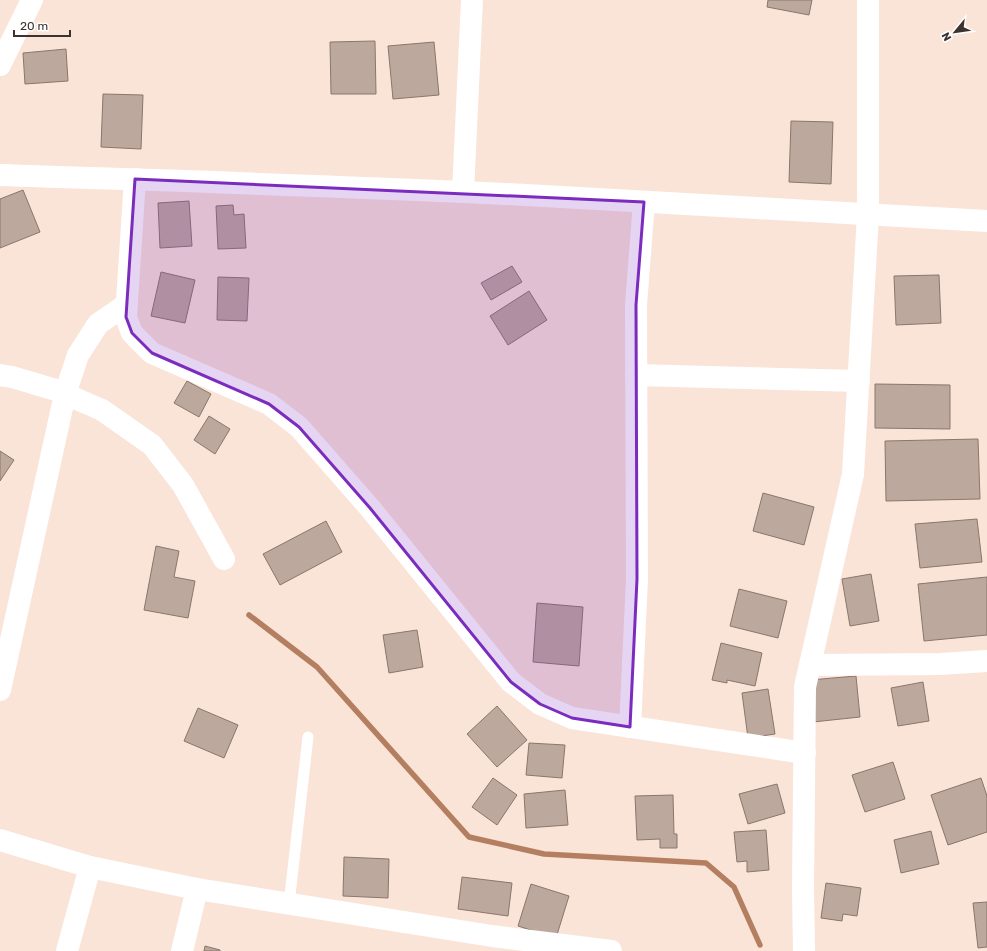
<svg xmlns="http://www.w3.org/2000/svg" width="987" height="951" font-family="Rubik,sans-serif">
<rect width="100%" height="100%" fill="#fae4d8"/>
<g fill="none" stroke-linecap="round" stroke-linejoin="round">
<polyline stroke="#b47f61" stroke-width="5.5" points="249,615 317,667 469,837 544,854 706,863 734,887 760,945"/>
</g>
<g fill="#bda89d" stroke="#8a766c">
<polygon points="768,0 812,0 809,15 767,7"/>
<polygon points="375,41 376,94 331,94 330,42"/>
<polygon points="434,42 439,95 393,99 388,46"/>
<polygon points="66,49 68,81 25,84 23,53"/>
<polygon points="103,94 143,95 141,149 101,147"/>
<polygon points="791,121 833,122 831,184 789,182"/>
<polygon points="23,190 40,232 0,248 0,199"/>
<polygon points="189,201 192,246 160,248 158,203"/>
<polygon points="233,205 234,215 244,214 246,248 218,249 216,206"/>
<polygon points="512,266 522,282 491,300 481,283"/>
<polygon points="161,272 195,280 185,323 151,316"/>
<polygon points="939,275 941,323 896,325 894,276"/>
<polygon points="218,277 249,278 247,321 217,320"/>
<polygon points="529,291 547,320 508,345 490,316"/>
<polygon points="187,381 211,394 199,417 174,403"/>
<polygon points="875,384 950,385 950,429 875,428"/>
<polygon points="209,416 230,429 215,454 194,440"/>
<polygon points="978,439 980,499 886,501 885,441"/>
<polygon points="0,451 14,460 0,481"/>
<polygon points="763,493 814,507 804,545 753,531"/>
<polygon points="977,519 982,562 920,568 915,524"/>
<polygon points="326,521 342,552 280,585 263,554"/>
<polygon points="156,546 179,551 174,577 195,581 188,618 144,610"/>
<polygon points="871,574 879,621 850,626 842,579"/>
<polygon points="987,577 987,635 924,641 918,584"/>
<polygon points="739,589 787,601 778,638 730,626"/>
<polygon points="537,603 583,607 579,666 533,662"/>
<polygon points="417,630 423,667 389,673 383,635"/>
<polygon points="721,643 762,653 755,686 727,680 727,683 712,680"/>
<polygon points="856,676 860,717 813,722 810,680"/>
<polygon points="923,682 929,721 898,726 891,688"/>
<polygon points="768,689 775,734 748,738 742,693"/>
<polygon points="497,706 527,740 497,767 467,734"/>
<polygon points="198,708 238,725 224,758 184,741"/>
<polygon points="529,743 565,745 562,778 526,775"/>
<polygon points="893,762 905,799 865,812 852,775"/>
<polygon points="493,778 517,795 497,825 472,807"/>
<polygon points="981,778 987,796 987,832 948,845 931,795"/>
<polygon points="777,784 785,813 748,824 739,794"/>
<polygon points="565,790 568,825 526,828 524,794"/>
<polygon points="673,795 674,834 677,834 677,848 660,848 660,839 637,840 635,796"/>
<polygon points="766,830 769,870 747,872 747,861 737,862 734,832"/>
<polygon points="931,831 939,864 901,873 894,840"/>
<polygon points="344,857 389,859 388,898 343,896"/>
<polygon points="462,877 512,883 508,916 458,909"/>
<polygon points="826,883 861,888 857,916 843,914 842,921 821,918"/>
<polygon points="531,884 569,896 556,938 518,926"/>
<polygon points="987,902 987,947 978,948 973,903"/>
<polygon points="205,946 220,950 220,951 204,951"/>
</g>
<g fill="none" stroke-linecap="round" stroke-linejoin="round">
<polyline stroke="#fff" stroke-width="11" points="289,904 308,737"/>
<g stroke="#fff" stroke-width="22">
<polyline points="0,65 32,0"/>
<path d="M0,175C175,181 351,186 526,195C680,203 833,213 987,221"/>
<polyline points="135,179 126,317 132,333 152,353 269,404 299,427 370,508 511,682 540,704 572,718 805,753"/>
<polyline points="463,192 472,0"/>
<polyline points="0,375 12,377 56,390 102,410 152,445 183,485 224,559"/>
<polyline points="636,375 859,381"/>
<polyline points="810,665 940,664 987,661"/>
<polyline points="0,690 65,394 78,355 98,324 127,304"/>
<polyline points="630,727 637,579 636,305 644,202"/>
<polyline points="0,840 90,867 197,889 492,936 611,951"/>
<polyline points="67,951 90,867"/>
<polyline points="182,951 197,889"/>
<polyline points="804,951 803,887 805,687 853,474 868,215 868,0"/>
</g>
</g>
<path fill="#7b2cbf" fill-opacity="0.2" stroke="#7b2cbf" stroke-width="3" stroke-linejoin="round" d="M135,179L644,202L636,305L637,579L630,727L572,718L540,704L511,682L370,508L299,427L269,404L152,353L132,333L126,317Z"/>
<g transform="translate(955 32) rotate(241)" stroke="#ffffff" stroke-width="3" paint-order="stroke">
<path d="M0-3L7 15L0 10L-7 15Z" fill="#3c332f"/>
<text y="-6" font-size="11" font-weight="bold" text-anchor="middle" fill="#3c332f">N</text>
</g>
<path d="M14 30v6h56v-6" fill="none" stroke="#3c332f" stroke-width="2"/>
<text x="20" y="30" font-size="12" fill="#3c332f" stroke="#ffffff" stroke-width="3" paint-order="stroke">20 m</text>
</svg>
